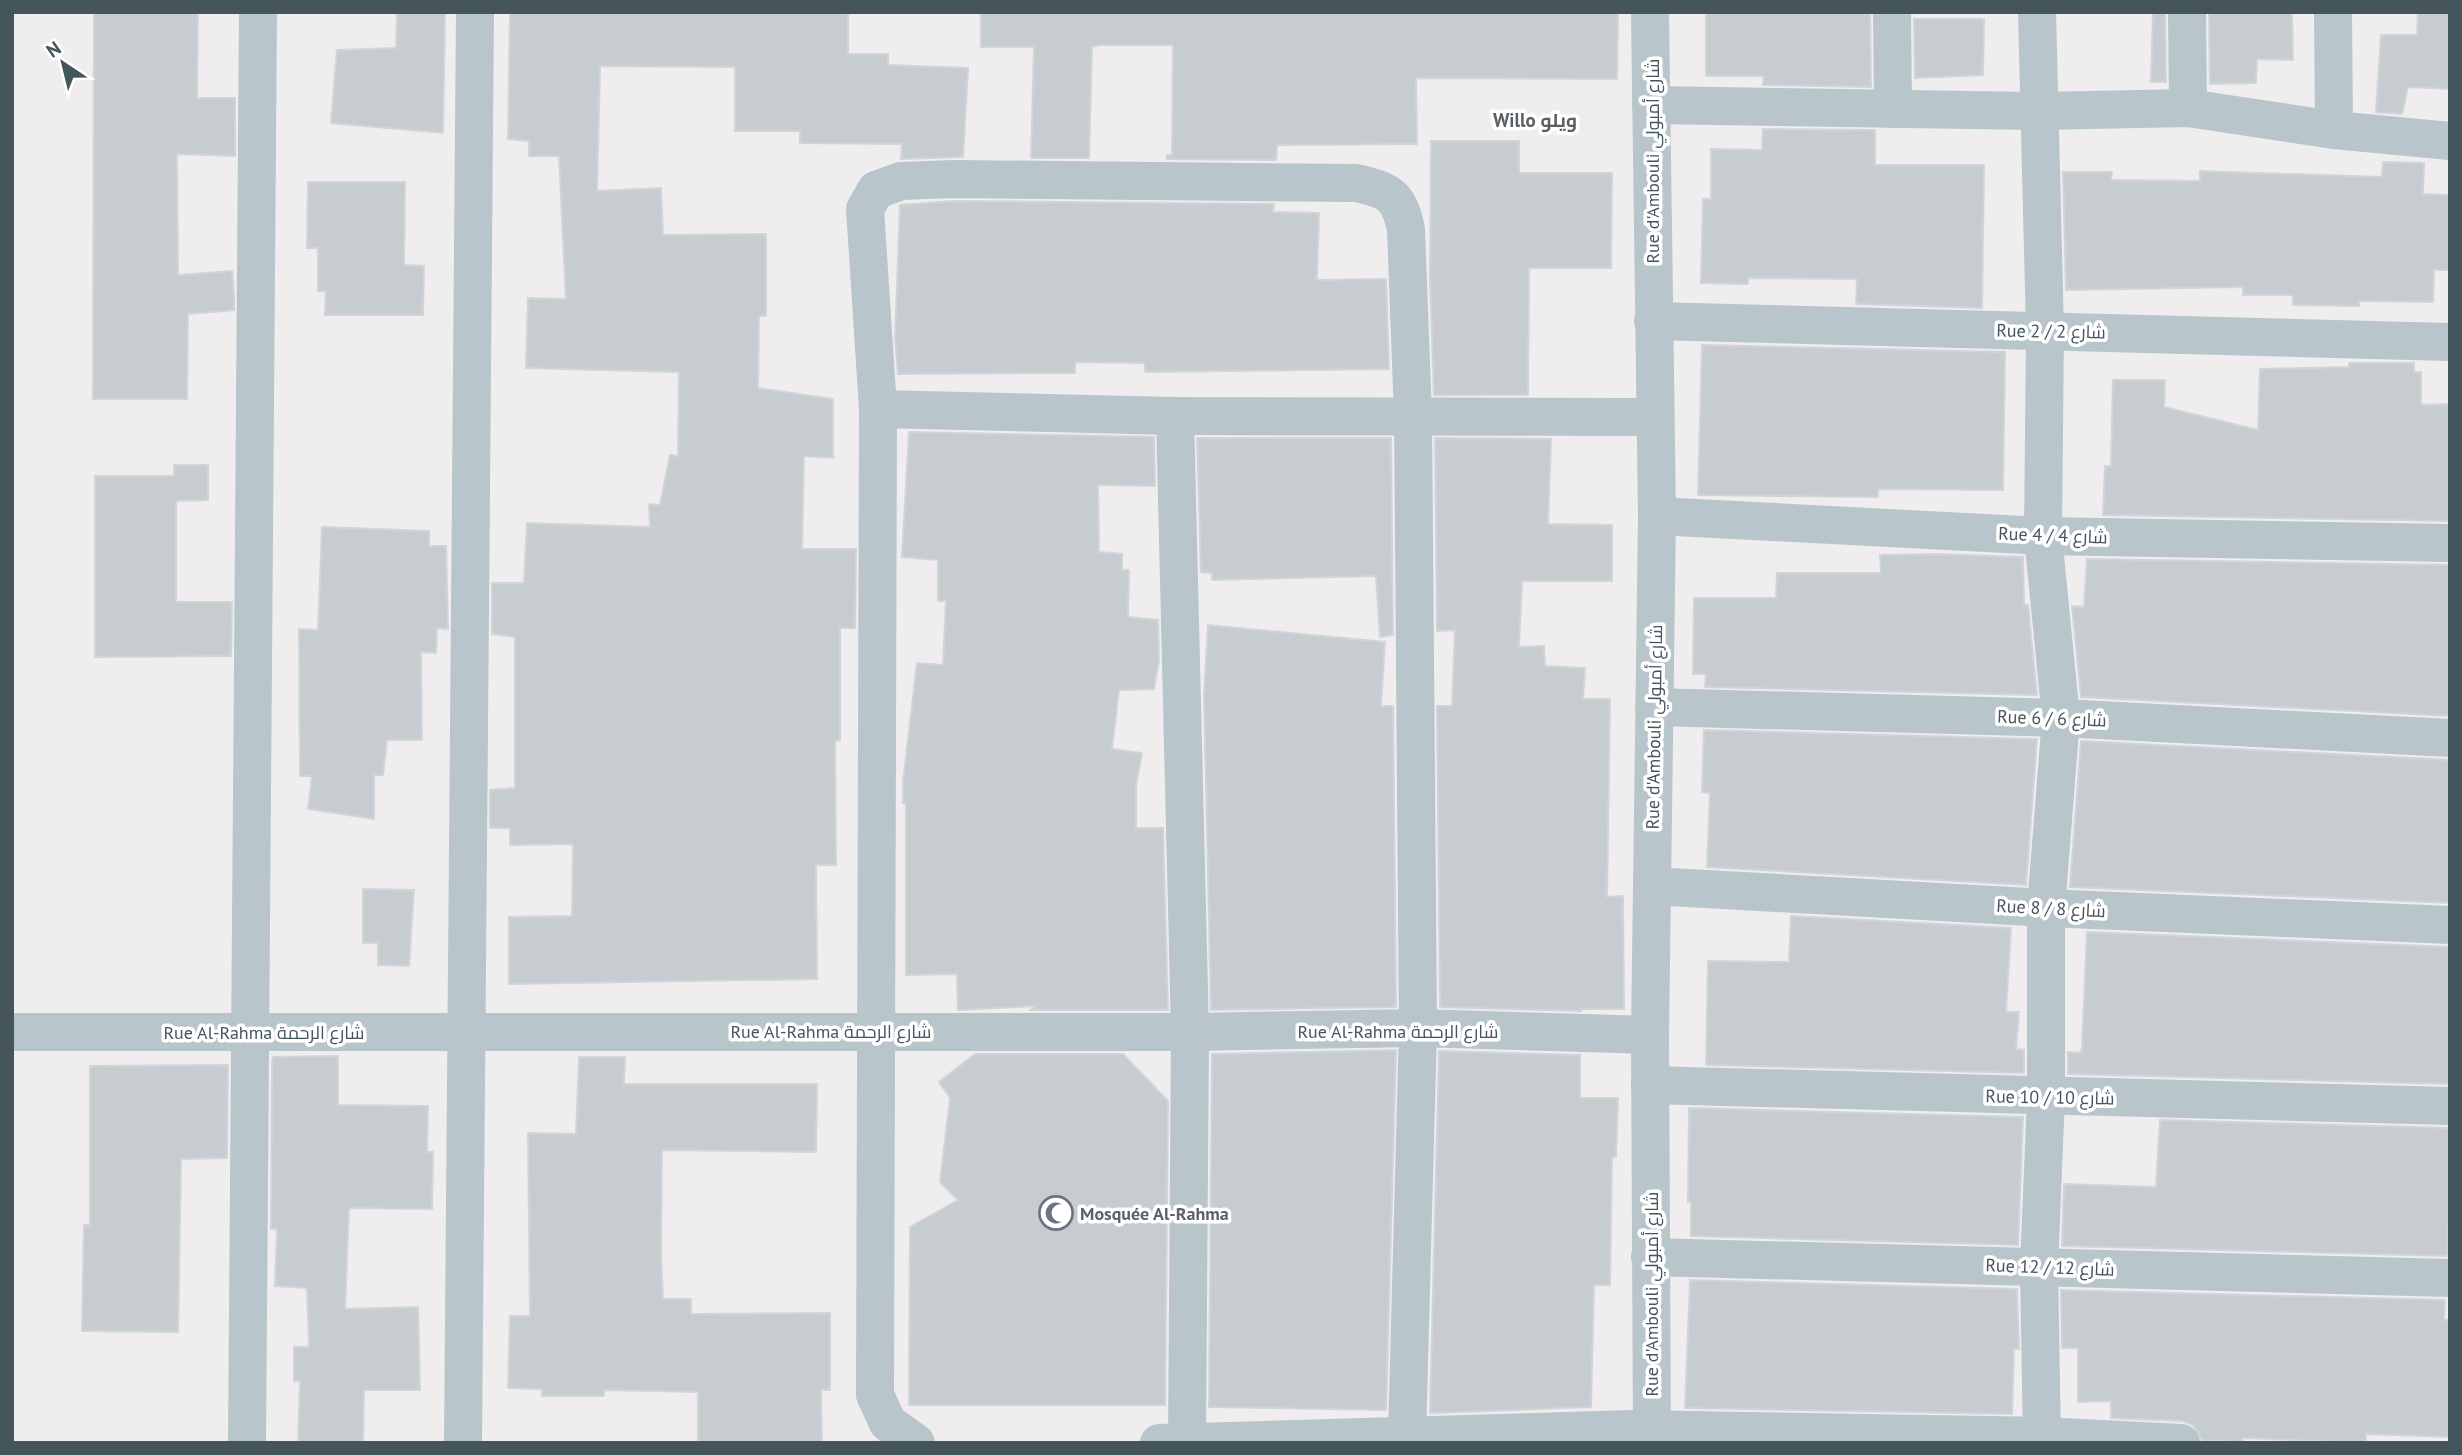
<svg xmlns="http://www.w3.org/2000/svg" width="2462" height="1455" font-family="'PT Sans',Cairo,sans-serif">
<rect width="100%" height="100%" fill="#f0edee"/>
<g fill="#c7ccd1" stroke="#d1d5da" stroke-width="2">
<polygon points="94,12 198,12 197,98 235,98 235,156 177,154 178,275 232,271 234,297 234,310 188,314 187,399 93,399"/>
<polygon points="397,12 445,12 443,133 331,123 337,50 396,48"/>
<polygon points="510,12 848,12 848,54 888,54 888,65 968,68 963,157 901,159 902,144 800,143 800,131 735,131 735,67 600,66 597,191 661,188 663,235 766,234 766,316 759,316 758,388 833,399 833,458 804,456 802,549 856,549 855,628 840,628 840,740 835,741 836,865 816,865 817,979 509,984 509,917 572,916 573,844 510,845 510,828 490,828 490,790 515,788 515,637 492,634 492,583 524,583 527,523 650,527 649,504 660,505 670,455 678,456 679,372 526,368 528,298 566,299 559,156 529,156 529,141 508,139"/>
<polygon points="981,12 1618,12 1617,79 1416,78 1417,144 1277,145 1276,160 1167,159 1167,155 1172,155 1173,45 1099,45 1092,47 1089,158 1031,158 1034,47 981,47"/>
<polygon points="1706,12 1870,12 1871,87 1763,85 1764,76 1706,76"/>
<polygon points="2153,12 2165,12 2166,82 2151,82"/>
<polygon points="2209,12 2292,12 2293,60 2257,59 2256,83 2210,84"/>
<polygon points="2418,12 2450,12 2450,89 2408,87 2402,114 2376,112 2381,35 2417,35"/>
<polygon points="1914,19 1984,19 1983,75 1915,78"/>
<polygon points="1763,129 1875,130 1875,165 1984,165 1982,308 1856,304 1857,279 1748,278 1748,284 1701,283 1703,199 1711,199 1711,149 1762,150"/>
<polygon points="1431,141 1519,141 1519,173 1612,173 1611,268 1529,268 1528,395 1434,395 1430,278"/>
<polygon points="2383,162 2424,163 2423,194 2450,195 2450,270 2434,270 2433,302 2359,301 2359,306 2293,305 2293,295 2243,295 2243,287 2066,290 2063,172 2112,172 2111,180 2200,181 2200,171 2382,177"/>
<polygon points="308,182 405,182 404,265 424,266 423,315 325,315 326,291 318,291 318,248 307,248"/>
<polygon points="953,201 1274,204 1273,212 1319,213 1317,280 1386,279 1389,369 1145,372 1145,363 1075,362 1075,373 898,374 895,338 900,205"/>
<polygon points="1702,345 2005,352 2003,490 1878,489 1878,497 1698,495"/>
<polygon points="2349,363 2414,363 2414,372 2421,372 2421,405 2450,404 2450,521 2103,515 2105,466 2111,466 2113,380 2165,380 2164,407 2258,430 2260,369 2349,367"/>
<polygon points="909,432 1154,437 1155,486 1098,485 1099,552 1122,554 1122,570 1129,570 1128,617 1158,620 1159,661 1154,689 1119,690 1112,749 1142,753 1136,785 1136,828 1163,828 1168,1010 1031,1010 1036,1006 958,1010 957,974 906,975 906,803 903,803 903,782 917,663 943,665 946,601 938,601 938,560 902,557"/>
<polygon points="1197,438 1391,438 1393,635 1380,637 1376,576 1212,580 1212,573 1201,572"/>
<polygon points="1435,438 1551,439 1548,524 1612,525 1612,581 1522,581 1519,647 1544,646 1545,666 1585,668 1583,699 1610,699 1607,897 1623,896 1624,1009 1581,1009 1581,1011 1440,1007 1437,706 1452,706 1455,630 1437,631"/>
<polygon points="174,465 208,465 208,500 176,501 176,602 232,602 231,656 95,657 95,476 174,476"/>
<polygon points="322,527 429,531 429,546 446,546 448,629 437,628 436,653 421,652 422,740 387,740 383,775 374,775 374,819 308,809 312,776 300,776 299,629 318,630"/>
<polygon points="1937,554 2023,557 2024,605 2028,605 2037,695 1705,687 1706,674 1693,674 1694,598 1776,598 1777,573 1881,573 1880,555"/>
<polygon points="2087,559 2450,565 2450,716 2081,697 2072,606 2084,607"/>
<polygon points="1208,625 1385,642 1381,706 1393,706 1396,1007 1211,1010 1204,695"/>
<polygon points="1704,730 2037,739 2026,885 1707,867 1710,793 1702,792"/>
<polygon points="2081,741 2450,760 2450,903 2070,887"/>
<polygon points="363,889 414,890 409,966 378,965 378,943 363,943"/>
<polygon points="1791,916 2011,928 2006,1012 2019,1012 2016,1049 2024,1050 2024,1073 1706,1065 1708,961 1789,962"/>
<polygon points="2087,932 2450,947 2450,1084 2068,1074 2068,1052 2080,1053 2082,1048"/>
<polygon points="1396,1050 1386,1410 1209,1407 1212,1054"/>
<polygon points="1439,1051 1580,1055 1580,1098 1618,1098 1616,1157 1612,1157 1610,1285 1594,1285 1591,1407 1430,1413"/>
<polygon points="975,1054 1123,1054 1168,1101 1165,1405 909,1405 910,1227 958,1200 940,1182 950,1098 939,1082"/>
<polygon points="338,1056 338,1105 428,1106 427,1152 433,1152 432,1209 349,1208 345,1309 418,1307 420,1390 364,1390 363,1443 298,1443 300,1381 294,1381 294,1347 309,1347 307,1288 275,1286 277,1229 271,1229 272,1065 273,1057"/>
<polygon points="579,1057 625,1057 624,1084 817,1084 816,1152 662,1150 661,1258 663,1299 691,1299 691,1314 830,1313 830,1390 821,1390 822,1443 698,1443 698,1392 604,1390 604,1396 542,1396 542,1389 508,1388 510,1316 530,1316 528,1133 576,1134"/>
<polygon points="228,1065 227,1158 181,1159 178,1332 82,1331 84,1225 90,1225 90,1066"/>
<polygon points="1689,1108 2023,1117 2018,1245 1691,1236 1691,1202 1688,1202"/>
<polygon points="2160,1120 2450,1128 2448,1256 2062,1246 2064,1184 2156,1187"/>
<polygon points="1690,1280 2017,1289 2019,1349 2014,1349 2012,1414 1685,1408"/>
<polygon points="2061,1290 2445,1300 2444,1320 2450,1320 2450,1437 2366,1434 2366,1443 2243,1438 2242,1442 2202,1440 2193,1425 2183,1421 2111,1418 2111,1401 2078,1402 2078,1348 2062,1348"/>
</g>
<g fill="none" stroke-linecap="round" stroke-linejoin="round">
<g stroke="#b8c5cb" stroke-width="38">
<polyline points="1650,12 1657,516 1650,1035 1652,1443"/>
<polyline points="1892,12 1893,109"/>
<polyline points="2037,12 2045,330 2043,536 2061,718 2046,908 2046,1097 2039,1267 2042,1443"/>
<polyline points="2187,12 2188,108"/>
<polyline points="2333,12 2334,130"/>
<polyline points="1651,105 2039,111 2188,108 2334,130 2450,141"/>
<polyline points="1653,321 2450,342"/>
<polyline points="878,409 1175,416 1653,417"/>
<polyline points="1175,416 1190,1032 1187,1442"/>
<polyline points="1657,516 2043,536 2450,543"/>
<polyline points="1654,707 2061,718 2450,738"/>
<polyline points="1652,886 2046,908 2450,925"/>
<polyline points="12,1032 1190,1032 1418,1028 1650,1035"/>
<polyline points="1650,1085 2450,1106"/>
<polyline points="1650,1257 2450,1278"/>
<polyline points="247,1443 258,12"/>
<polyline points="463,1443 475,12"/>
<path d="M916,1443L888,1423L875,1395L878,409L865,209L876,190L901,181L953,179L1356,183C1389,190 1400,196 1406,230L1413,416L1418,1028L1407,1436"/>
<polyline points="1159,1443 1632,1429 2042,1436 2181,1443"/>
</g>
</g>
<defs>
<g id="mosque-ring" transform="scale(1.75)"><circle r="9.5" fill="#fff" stroke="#6b7280" stroke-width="1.5"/><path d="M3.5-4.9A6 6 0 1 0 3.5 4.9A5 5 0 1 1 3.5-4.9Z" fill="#6b7280"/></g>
</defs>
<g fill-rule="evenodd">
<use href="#mosque-ring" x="1056" y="1213"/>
</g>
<g text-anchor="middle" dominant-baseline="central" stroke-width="7" stroke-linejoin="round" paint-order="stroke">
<g font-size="18" fill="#45555c" stroke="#fff">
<text transform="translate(1652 161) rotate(-90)">Rue d'Ambouli شارع أمبولي</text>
<text transform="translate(2051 331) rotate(1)">Rue 2 / شارع 2</text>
<text transform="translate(2053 535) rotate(2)">Rue 4 / شارع 4</text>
<text transform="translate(2052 718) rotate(2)">Rue 6 / شارع 6</text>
<text transform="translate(1654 727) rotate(-89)">Rue d'Ambouli شارع أمبولي</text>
<text transform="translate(2051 908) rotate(3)">Rue 8 / شارع 8</text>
<text x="831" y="1031">Rue Al-Rahma شارع الرحمة</text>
<text x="1398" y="1031">Rue Al-Rahma شارع الرحمة</text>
<text x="264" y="1032">Rue Al-Rahma شارع الرحمة</text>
<text transform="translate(2050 1097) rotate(1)">Rue 10 / شارع 10</text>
<text transform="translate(2050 1267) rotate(2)">Rue 12 / شارع 12</text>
<text transform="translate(1651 1294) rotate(-90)">Rue d'Ambouli شارع أمبولي</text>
</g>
<g font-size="18" font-weight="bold" fill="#5b616d" stroke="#fff" text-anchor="start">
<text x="1080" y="1213">Mosquée Al-Rahma</text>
</g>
<g font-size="19" font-weight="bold" fill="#5a6063" stroke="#fff">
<text x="1535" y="120">Willo ويلو</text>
</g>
</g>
<rect width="2462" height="1455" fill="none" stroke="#45555c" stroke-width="28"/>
<g transform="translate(63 63) rotate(325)" stroke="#ffffff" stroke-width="5" paint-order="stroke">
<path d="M0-5L12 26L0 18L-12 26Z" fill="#45555c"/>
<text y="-10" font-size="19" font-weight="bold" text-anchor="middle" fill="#45555c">N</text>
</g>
</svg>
